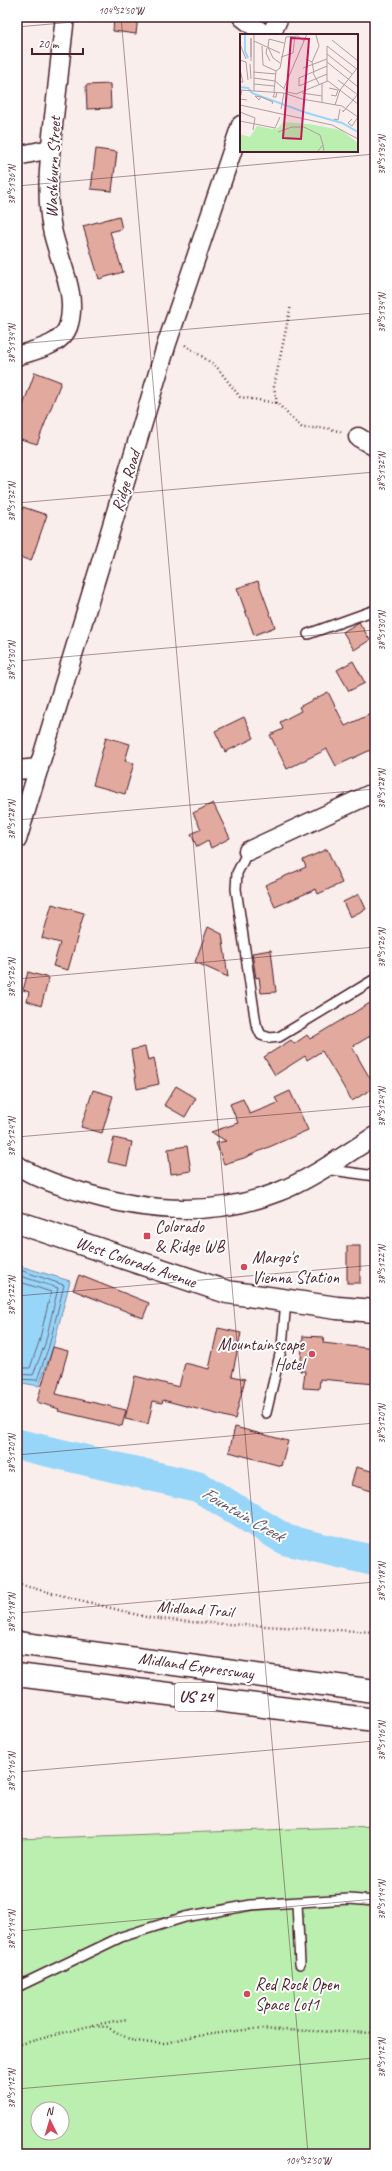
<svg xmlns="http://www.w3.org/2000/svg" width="392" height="2171" font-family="Caveat,sans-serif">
<rect width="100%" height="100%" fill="#f9eeec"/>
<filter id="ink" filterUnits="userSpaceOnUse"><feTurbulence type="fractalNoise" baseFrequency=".025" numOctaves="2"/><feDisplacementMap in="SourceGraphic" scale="8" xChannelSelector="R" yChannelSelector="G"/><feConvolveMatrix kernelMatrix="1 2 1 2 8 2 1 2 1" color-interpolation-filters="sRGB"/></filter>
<g filter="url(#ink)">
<path fill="#baefb0" stroke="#82876e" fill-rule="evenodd" d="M375,1826V2154H17V1839ZM38,2109H62V2133H38Z"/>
<polygon fill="#97d6f9" stroke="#788da7" points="17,1265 70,1281 53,1347 39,1386 17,1382"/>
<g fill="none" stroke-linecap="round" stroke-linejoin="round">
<g stroke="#69687d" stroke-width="1">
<polyline points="17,1269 64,1285 49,1346 37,1380 17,1379"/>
<polyline points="17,1275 58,1288 45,1344 33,1375 17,1374"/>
<polyline points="17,1281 51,1292 39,1342 30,1368 17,1368"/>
</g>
<polyline stroke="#97d6f9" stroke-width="31" points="17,1444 199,1487 286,1540 375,1561"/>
</g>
<g fill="#e2a99e" stroke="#4a1f2b">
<polygon points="114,17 138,17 136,34 113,31"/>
<polygon points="110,84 111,108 87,109 86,85"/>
<polygon points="96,149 117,152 112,191 91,189"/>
<polygon points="119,216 122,229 110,232 123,272 99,279 83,226"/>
<polygon points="35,372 61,382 37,444 17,438 17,422"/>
<polygon points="23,507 47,515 31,561 17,556 17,525"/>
<polygon points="258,581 275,627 254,635 237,588"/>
<polygon points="359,622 370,640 354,650 343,632"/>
<polygon points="353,661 365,683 349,691 337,670"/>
<polygon points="328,692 345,726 375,712 375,748 336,766 327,749 287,769 270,735 283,729 280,722 301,711 299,707"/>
<polygon points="244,717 254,738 225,752 215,731"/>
<polygon points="106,737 130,744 125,761 134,763 125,794 93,785"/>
<polygon points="213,803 230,838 211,848 208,841 197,847 191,834 201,829 193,813"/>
<polygon points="327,849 342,883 318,894 316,889 275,907 265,885 306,867 303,860"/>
<polygon points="359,894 366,909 350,917 343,902"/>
<polygon points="52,904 84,913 68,970 53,966 60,943 42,938"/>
<polygon points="208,927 222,934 228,977 195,962"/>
<polygon points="271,950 276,992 261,993 259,977 256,978 252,953"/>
<polygon points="28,972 49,978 41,1006 27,1001 29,992 23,990"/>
<polygon points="375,1000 375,1033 352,1047 375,1087 352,1101 322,1051 307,1060 305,1056 275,1075 264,1057 291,1040 294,1044 307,1035 310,1039"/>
<polygon points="145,1047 148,1060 154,1058 159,1084 137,1089 131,1050"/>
<polygon points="176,1086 196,1098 185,1117 164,1105"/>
<polygon points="93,1090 113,1096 102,1133 81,1127"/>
<polygon points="290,1091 308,1130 244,1158 224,1164 216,1143 226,1141 211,1132 238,1123 230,1104 243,1099 250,1114 278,1103 275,1098"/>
<polygon points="114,1138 132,1142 127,1166 108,1162"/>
<polygon points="187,1146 191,1171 171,1174 168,1149"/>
<rect x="347" y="1246" width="13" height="37"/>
<polygon points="79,1275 149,1303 143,1318 73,1290"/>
<polygon points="218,1328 241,1333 232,1376 245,1379 235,1419 163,1400 162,1403 153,1401 148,1424 125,1419 135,1376 179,1387 185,1363 209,1369"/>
<polygon points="303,1336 324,1337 323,1343 375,1349 375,1384 320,1379 319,1389 303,1388 305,1371 300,1371"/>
<polygon points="53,1347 68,1351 56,1394 126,1410 122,1426 58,1411 59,1409 37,1402"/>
<polygon points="235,1427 288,1441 281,1466 229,1452"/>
<polygon points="356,1467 375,1472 375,1492 351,1485"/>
</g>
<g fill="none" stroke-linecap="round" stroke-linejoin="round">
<g stroke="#4a1f2b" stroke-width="12">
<g id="lane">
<polyline points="308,634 375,610"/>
<polyline points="248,851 237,873 236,889 256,1024 261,1035 270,1038 279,1037 375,979"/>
<polyline points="325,1169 375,1176"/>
<polyline points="266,1413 282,1346 286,1301"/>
<polyline points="297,1903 300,1964"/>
<polyline points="17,1987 121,1937 185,1917 251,1905 349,1899 375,1901"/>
</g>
</g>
<g stroke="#4a1f2b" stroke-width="21">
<g id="street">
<polyline points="242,17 265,35"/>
<polyline points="271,35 279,17"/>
<polyline points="17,156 50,149"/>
<path d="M17,356C34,350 61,346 68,327C79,294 58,260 52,229C45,193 50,153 54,117C58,84 61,50 65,17"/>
<polyline points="358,437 375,447"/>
<polyline points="17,770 39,768"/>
<polyline points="17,840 167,343 241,125"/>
<polyline points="248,851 375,792"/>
<path d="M17,1165C36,1178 57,1185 78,1191C144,1212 212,1218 278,1192C312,1179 344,1155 375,1136"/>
</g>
</g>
<g stroke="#4a1f2b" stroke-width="25">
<polyline id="secondary" points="17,1222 227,1292 337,1308 375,1311"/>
</g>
<g stroke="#4a1f2b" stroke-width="25">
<g id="highway">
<polyline points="17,1643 375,1691"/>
<polyline points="17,1675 375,1720"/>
</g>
</g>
<g stroke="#4a1f2b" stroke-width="2.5" stroke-dasharray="1 3" stroke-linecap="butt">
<polyline points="185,345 216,366 240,397 277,403 302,428 327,428 342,432"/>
<polyline points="277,403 274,387 291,305"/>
<polyline points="17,1584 150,1618 190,1622 375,1632"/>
<polyline points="93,2025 127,2019"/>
<polyline points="17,2045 89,2026 107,2027 131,2040 150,2043 166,2043 189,2037 252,2029 375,2033"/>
</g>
<use href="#lane" stroke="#fff" stroke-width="9"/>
<use href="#street" stroke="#fff" stroke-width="18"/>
<use href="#secondary" stroke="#fff" stroke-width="22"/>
<use href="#highway" stroke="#fff" stroke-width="22"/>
</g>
</g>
<path fill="none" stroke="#4a1f2b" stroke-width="1" stroke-opacity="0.45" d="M121,17L308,2154M17,27L130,17M17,186L375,154M17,344L375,313M17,503L375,472M17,661L375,630M17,820L375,789M17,979L375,947M17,1137L375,1106M17,1296L375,1265M17,1455L375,1423M17,1613L375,1582M17,1772L375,1741M17,1931L375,1899M17,2089L375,2058"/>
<g fill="#d1495b" stroke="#fff" stroke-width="1.5">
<rect x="143" y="1232" width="8" height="8" rx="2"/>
<circle cx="244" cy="1267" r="4"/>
<circle cx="312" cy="1354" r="4"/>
<circle cx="247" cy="1994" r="4"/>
</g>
<g text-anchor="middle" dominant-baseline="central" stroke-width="4" stroke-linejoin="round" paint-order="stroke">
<rect fill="#fff" stroke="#80626b" stroke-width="1" x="175" y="1683" width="42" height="28" rx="3"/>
<g font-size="16" font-weight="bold" fill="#4a1f2b">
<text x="196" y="1697">US 24</text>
</g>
<g font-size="17" fill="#4a1f2b" stroke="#fff">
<text transform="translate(53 167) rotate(-88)">Washburn Street</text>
<text transform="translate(126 481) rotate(-73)">Ridge Road</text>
<text transform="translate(136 1262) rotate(19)">West Colorado Avenue</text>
<text transform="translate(195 1609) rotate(4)">Midland Trail</text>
<text transform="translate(196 1666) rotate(8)">Midland Expressway</text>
</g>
<g font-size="17" fill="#4a1f2b" stroke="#fff" text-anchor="start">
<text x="155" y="1226">Colorado<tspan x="155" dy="20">&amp; Ridge WB</tspan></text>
<text x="252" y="1257">Margo's<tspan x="252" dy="20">Vienna Station</tspan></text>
<text x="304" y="1344" text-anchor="end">Mountainscape<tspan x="304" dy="20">Hotel</tspan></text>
<text x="255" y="1984">Red Rock Open<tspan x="255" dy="20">Space Lot1</tspan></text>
</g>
<g font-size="18" font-style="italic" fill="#615669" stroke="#fff">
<text transform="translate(243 1514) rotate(30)">Fountain Creek</text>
</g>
</g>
<g transform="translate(240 34)">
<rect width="118" height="118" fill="#f9eeec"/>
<path d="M43,88L69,90L101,96L118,109V118H0V100L10,103L17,92L32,95L38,94Z" fill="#baefb0"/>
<path fill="none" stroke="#97d6f9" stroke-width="2" d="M5,1V17L8,24M0,53L8,54L12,59L67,79L102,89L118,98"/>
<path fill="none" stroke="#b39b9f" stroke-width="1" d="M1,0H18M11,4V23M92,6L118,27M14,7L40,19M0,10L6,25M22,12L23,31L36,37M87,12L118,36M27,14L26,19L30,27M87,20L112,40M41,23L53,19L55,2M66,25L72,28L74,39M0,26L6,28L8,46M11,27V4M72,28L79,12L76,1M87,28L118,53M40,29L33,24L28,13L29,5L44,9M10,30L11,45M63,34L87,25M0,36L3,48H0M13,38L36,40M73,39L79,50M87,40L59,52V44L87,32M14,44L35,47L48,58L56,60L88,47L118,70M98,46L118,61M87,47V12M82,49V68M14,50L34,52M44,54L67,0M89,54L98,56L96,62L91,61M0,56L44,59L62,65L102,72L118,83M2,56L0,65L7,66M14,57V0M34,58L36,37L40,34L46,3L58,2L64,7M35,58L33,63H36L37,58M62,59L82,62M21,63L19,66L15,62L21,63L33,68L32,70M0,71L92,91L118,105M95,71L100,56L118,33M41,75L44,59M103,76V78L118,60M0,78L15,84L13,96M94,85L98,86L100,75M112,85L108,89L112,92L118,83M0,87L35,94M35,94L40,83M38,98L52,93H64L80,101L83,111M77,118L83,111L84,118"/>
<path fill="#c2185b" fill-opacity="0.15" stroke="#c2185b" stroke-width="2" d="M51,4L69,5L61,105L43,104Z"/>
<rect width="118" height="118" fill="none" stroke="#4a1f2b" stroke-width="2"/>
</g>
<rect width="392" height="2171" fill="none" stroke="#fff" stroke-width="44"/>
<g transform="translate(50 2121) rotate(355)"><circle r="19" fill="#ffffff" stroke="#b7a5aa"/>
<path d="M0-3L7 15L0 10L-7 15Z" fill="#d1495b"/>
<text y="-6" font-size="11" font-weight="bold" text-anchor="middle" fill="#4a1f2b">N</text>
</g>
<path d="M32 48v6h51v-6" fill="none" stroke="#4a1f2b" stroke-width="2"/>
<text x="38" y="48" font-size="12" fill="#4a1f2b" stroke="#ffffff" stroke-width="3" paint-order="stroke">20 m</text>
<rect x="22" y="22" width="348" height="2127" fill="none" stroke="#4a1f2b" stroke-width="1.5"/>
<g font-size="10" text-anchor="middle" fill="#4a1f2b">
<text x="121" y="14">104°52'50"W</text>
<text transform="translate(381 155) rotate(-90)" y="4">38°51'36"N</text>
<text transform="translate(11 185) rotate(-90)" y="4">38°51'36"N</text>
<text transform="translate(381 313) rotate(-90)" y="4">38°51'34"N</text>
<text transform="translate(11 344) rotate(-90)" y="4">38°51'34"N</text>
<text transform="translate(381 472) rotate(-90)" y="4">38°51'32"N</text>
<text transform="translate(11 502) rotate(-90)" y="4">38°51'32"N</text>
<text transform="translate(381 631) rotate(-90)" y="4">38°51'30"N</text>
<text transform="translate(11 661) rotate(-90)" y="4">38°51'30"N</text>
<text transform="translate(381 789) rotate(-90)" y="4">38°51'28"N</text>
<text transform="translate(11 820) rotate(-90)" y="4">38°51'28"N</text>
<text transform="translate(381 948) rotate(-90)" y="4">38°51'26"N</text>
<text transform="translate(11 978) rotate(-90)" y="4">38°51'26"N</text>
<text transform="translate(381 1107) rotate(-90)" y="4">38°51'24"N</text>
<text transform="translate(11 1137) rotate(-90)" y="4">38°51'24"N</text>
<text transform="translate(381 1265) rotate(-90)" y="4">38°51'22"N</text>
<text transform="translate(11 1296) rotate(-90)" y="4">38°51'22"N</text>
<text transform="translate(381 1424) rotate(-90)" y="4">38°51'20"N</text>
<text transform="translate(11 1454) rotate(-90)" y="4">38°51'20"N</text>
<text transform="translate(381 1582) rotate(-90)" y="4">38°51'18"N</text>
<text transform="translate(11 1613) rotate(-90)" y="4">38°51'18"N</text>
<text transform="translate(381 1741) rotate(-90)" y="4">38°51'16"N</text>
<text transform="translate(11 1772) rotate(-90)" y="4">38°51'16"N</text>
<text transform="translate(381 1900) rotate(-90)" y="4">38°51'14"N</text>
<text transform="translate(11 1930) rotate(-90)" y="4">38°51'14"N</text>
<text transform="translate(381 2058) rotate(-90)" y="4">38°51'12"N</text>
<text transform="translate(11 2089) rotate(-90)" y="4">38°51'12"N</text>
<text x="308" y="2164">104°52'50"W</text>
</g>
</svg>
